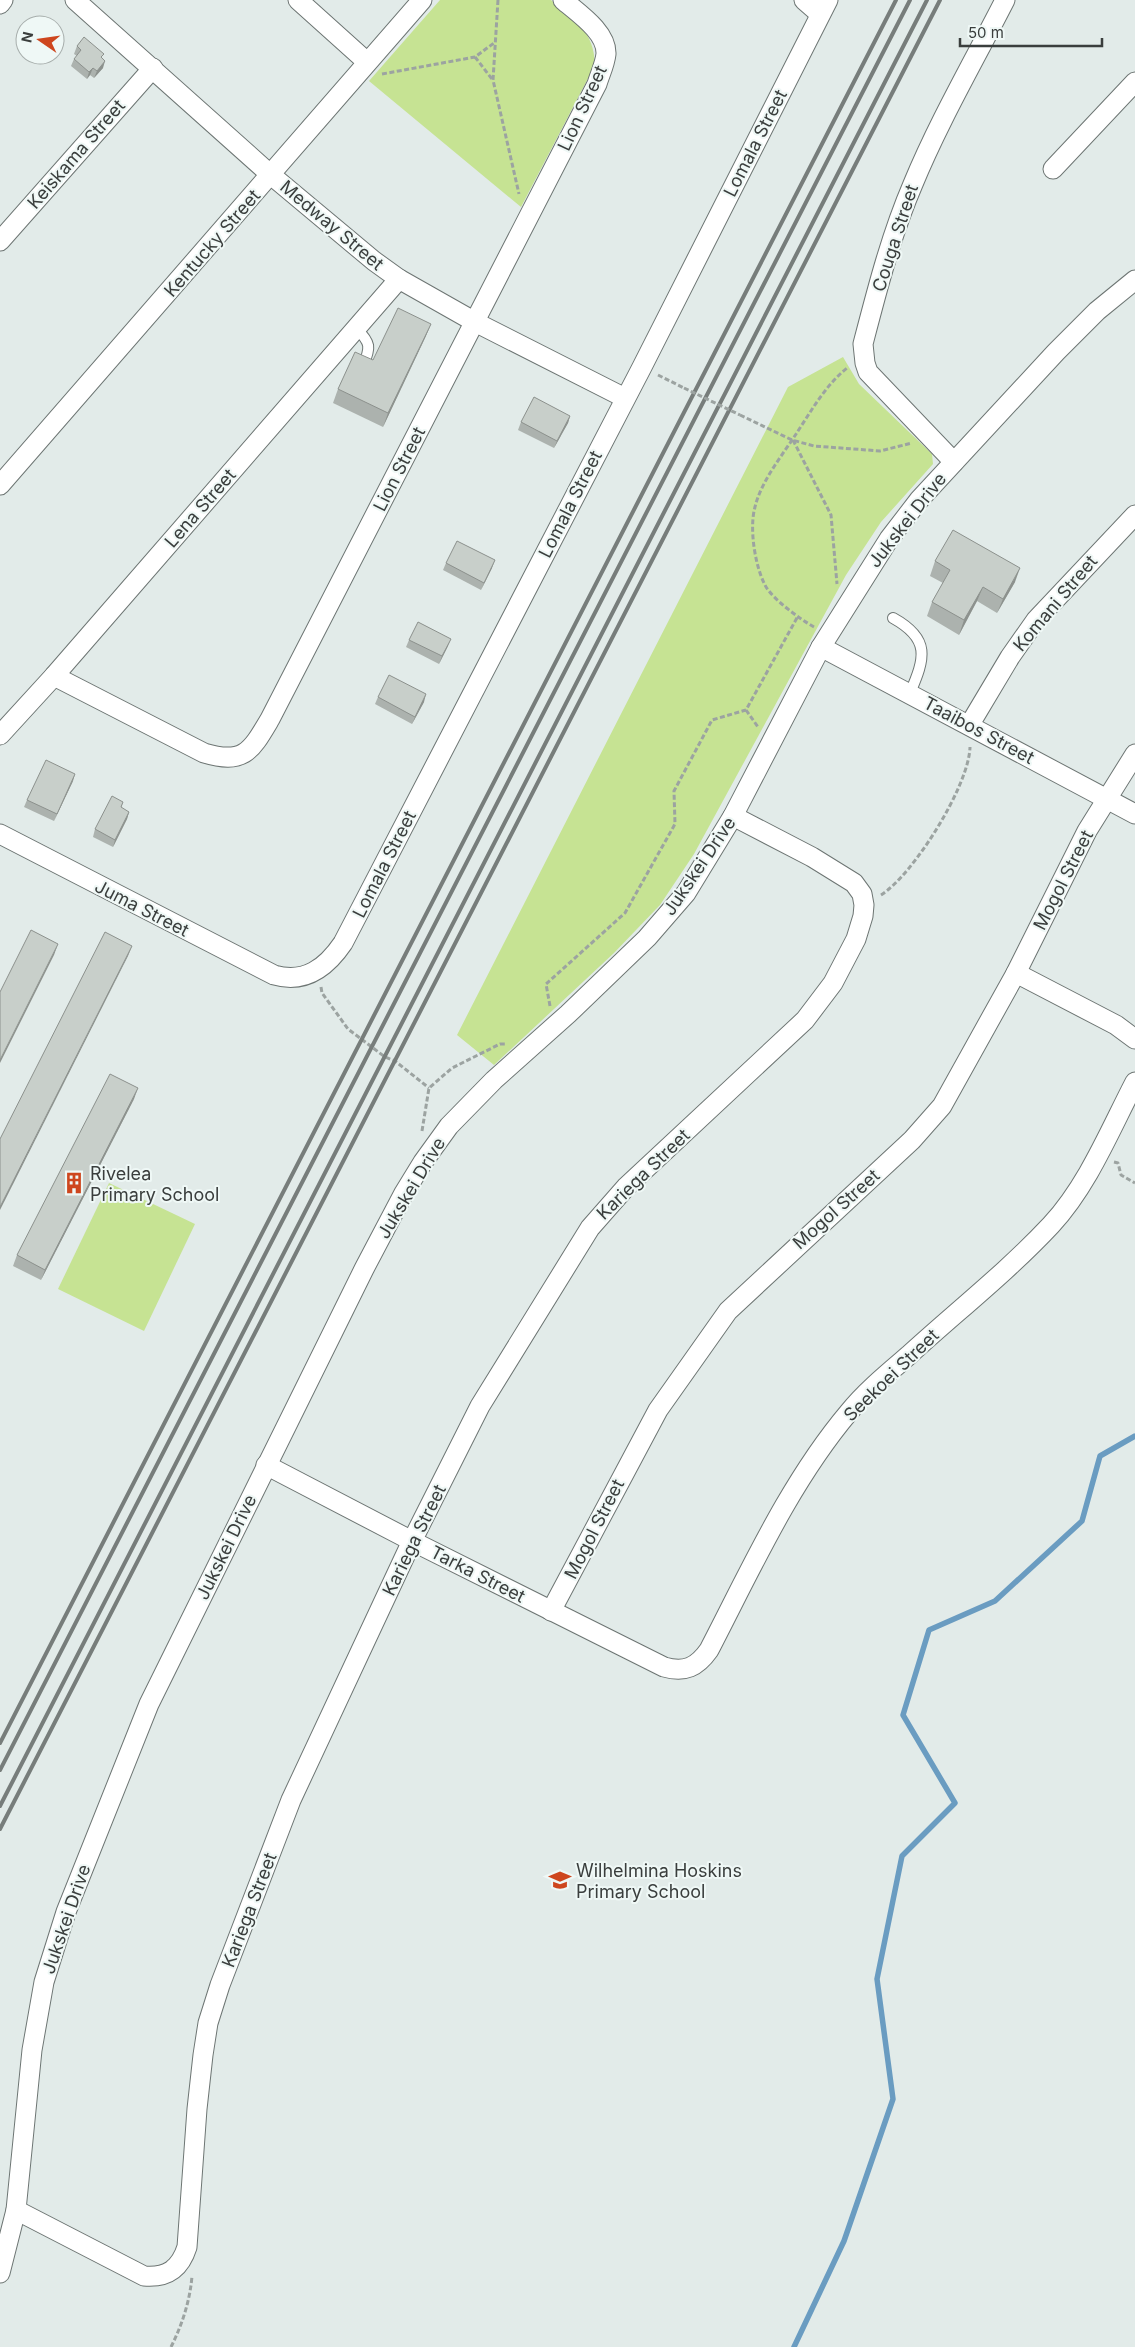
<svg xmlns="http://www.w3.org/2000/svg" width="1135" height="2347" font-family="Inter,sans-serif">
<rect width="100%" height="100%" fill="#e2ebe9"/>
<g fill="#c6e393">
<path d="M440,0H551C575,20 594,31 595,65L521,207L369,81Z"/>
<polygon points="843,357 859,384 932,454 933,464 881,522 846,575 694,854 660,905 614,953 494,1065 457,1035 788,387"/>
<polygon points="109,1183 195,1224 144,1331 58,1289"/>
</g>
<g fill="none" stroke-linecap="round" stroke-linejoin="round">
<polyline stroke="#6a9cc1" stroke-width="5.5" points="794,2347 844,2241 893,2099 877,1979 902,1856 955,1803 903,1715 929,1630 995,1601 1082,1521 1100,1456 1135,1436"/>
<g stroke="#6d7573" stroke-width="12">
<g id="lane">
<path d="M356,328C371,343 371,347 363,366"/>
<path d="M893,618C931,639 925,658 910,693"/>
</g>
</g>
<g stroke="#6d7573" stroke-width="21">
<g id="street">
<polyline points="75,0 271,175 374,261 399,279 475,322 625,398"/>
<polyline points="298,0 367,62"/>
<polyline points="804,0 820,14"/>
<polyline points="0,4 3,0"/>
<polyline points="1053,169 1135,82"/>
<polyline points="0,241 153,68"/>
<path d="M954,462L868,372L865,363L863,344C877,290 891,235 913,184C939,121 974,61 1005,0"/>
<polyline points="0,485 422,0"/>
<polyline points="821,647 1135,814"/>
<path d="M54,676L204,753C244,765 251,751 270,719L597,84C600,74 605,64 606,54C607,32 578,13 563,0"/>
<polyline points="970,724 1010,657 1036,620 1135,515"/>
<polyline points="0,735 54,676 399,279"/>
<path d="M0,834L274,975C305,984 326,968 343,943L642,367L828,0"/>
<polyline points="1016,973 1116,1025 1135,1039"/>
<path d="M266,1465L412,1541L664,1667C685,1673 697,1667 709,1650C751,1569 790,1482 849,1412C866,1391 888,1373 909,1355C956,1312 1007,1272 1051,1225C1088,1185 1110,1130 1135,1082"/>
<polyline points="551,1611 658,1410 728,1311 912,1140 942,1106 1016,973 1087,831 1135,754"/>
<path d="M16,2210L144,2276C167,2278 180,2269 187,2247L197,2109L203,2055L208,2023L220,1985L291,1800L412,1541L480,1406L590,1228L626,1187L805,1020L833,983L856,939L863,916L864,905L862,894L854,883L812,857L733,816"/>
<polyline points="0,2273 16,2210 32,2050 44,1982 66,1912 149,1704 364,1269 404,1193 423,1162 449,1126 494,1080 568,1014 647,938 686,893 733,816 821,647 889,539 919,500 1056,352 1097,311 1135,280"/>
</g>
</g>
<g stroke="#9ca3a1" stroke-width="3" stroke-dasharray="5 2.5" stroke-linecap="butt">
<polyline points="498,0 493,80 519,194"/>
<polyline points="475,57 492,79"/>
<polyline points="382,74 475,57 494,43"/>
<polyline points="658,375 684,388"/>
<polyline points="740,415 792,440 814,446 880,451 912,443"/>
<polyline points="793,440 831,515 837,584"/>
<path d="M814,627C800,619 772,599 765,585C755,566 749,528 755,507C761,481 784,453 798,431C813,408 826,385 847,368"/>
<polyline points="746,710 758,727"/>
<path d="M881,895C913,875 969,786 970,747"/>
<polyline points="321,987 322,993 348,1029 385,1057 395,1061 429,1088"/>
<polyline points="550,1006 546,984 625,913 675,824 674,791 712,720 746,710 798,616"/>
<polyline points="422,1131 429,1088 452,1068 500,1044 506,1044"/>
<polyline points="1114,1162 1118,1163 1121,1175 1135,1183"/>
<path d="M171,2347C182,2325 190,2301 192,2276"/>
</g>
<use href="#lane" stroke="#fff" stroke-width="10"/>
<use href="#street" stroke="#fff" stroke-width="19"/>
<g stroke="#777d7b" stroke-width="4">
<polyline points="0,1743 896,0"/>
<polyline points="0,1770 910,0"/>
<polyline points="0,1806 927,0"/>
<polyline points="0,1829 940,0"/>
</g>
<polyline stroke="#9ca3a1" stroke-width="3" stroke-dasharray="5 2.5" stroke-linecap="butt" points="684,388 740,415"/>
</g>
<g fill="#acb2ae">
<polygon points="77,46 102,58 103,68 94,78 90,75 87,79 71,66 74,59 77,56 74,54"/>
<polygon points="431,324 425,338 383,427 333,403 338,389 373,360"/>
<polygon points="570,416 568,423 554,448 518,430 521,422"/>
<polygon points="935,561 1015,582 997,613 977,601 959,635 927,616 932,602 943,583 930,576"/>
<polygon points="446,563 492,568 481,590 443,570"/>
<polygon points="409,640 448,646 439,664 406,647"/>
<polygon points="378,697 424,702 412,724 375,704"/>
<polygon points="73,781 54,821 24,807 27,800"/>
<polygon points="123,802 121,808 129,812 127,819 113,847 93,837 95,829"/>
<polygon points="134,1099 41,1280 13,1266 17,1255"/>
</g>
<g fill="#8c918d">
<polygon points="105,61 103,68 94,78 97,71"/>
<polygon points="93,68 90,75 87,79 89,72"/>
<polygon points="431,324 425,338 383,427 388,413"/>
<polygon points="570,416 568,423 554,448 557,441"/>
<polygon points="495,560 492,568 481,590 484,583"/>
<polygon points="1020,568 1015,582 997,613 1003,599"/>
<polygon points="983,587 977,601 959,635 964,620"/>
<polygon points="451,639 448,646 439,664 442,656"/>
<polygon points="426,694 424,702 412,724 415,717"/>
<polygon points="75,774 73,781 54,821 57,814"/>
<polygon points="129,812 127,819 113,847 115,840"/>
<polygon points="58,944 54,955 0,1063 0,1060"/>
<polygon points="132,946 128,956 0,1210 0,1207"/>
<polygon points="138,1088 134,1099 41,1280 45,1270"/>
</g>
<g fill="#c8cfca" stroke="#8c918d">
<polygon points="84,37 104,54 101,57 105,61 97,71 93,68 89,72 74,59 81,50 77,46"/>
<polygon points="398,308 431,324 388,413 338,389 355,352 373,360"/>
<polygon points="534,397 570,416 557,441 521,422"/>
<polygon points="953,530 1020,568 1003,599 983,587 964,620 932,602 950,570 935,561"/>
<polygon points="457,541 495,560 484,583 446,563"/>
<polygon points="418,622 451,639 442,656 409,640"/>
<polygon points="389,675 426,694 415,717 378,697"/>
<polygon points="46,760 75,774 57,814 27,800"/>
<polygon points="112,796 123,802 121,807 129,812 115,840 95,829"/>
<polygon points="31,930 58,944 0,1060 0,992"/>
<polygon points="105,932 132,946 0,1207 0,1139"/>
<polygon points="110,1074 138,1088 45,1270 17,1255"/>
</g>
<defs>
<g id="building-bare" transform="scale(1.725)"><path d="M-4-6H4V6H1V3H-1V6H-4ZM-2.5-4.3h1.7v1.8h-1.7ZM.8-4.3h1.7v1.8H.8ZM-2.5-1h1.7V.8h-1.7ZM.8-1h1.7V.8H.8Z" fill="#ce461e" stroke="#eff8f6" stroke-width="2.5" paint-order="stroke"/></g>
<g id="school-bare" transform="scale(1.725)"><path d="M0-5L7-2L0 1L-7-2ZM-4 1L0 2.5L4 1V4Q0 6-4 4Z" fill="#ce461e" stroke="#eff8f6" stroke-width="2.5" paint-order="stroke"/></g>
</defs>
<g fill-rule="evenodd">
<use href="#building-bare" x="74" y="1183"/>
<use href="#school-bare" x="560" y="1880"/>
</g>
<g text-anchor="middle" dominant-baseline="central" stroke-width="4" stroke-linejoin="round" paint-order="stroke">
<g font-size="18" fill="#3a3e3d" stroke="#eff8f6">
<text transform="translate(582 108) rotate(-65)">Lion Street</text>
<text transform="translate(755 143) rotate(-63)">Lomala Street</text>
<text transform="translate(76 154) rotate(-49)">Keiskama Street</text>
<text transform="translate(332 225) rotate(40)">Medway Street</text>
<text transform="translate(895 238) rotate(-72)">Couga Street</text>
<text transform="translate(212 243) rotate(-49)">Kentucky Street</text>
<text transform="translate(399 469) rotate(-63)">Lion Street</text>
<text transform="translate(570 504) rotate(-63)">Lomala Street</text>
<text transform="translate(200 508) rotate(-49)">Lena Street</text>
<text transform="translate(907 520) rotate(-52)">Jukskei Drive</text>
<text transform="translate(1055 603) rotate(-50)">Komani Street</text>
<text transform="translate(979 730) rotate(28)">Taaibos Street</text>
<text transform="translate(384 864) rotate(-63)">Lomala Street</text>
<text transform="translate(699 866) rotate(-56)">Jukskei Drive</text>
<text transform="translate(1063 880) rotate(-63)">Mogol Street</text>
<text transform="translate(142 908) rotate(27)">Juma Street</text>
<text transform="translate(643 1174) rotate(-44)">Kariega Street</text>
<text transform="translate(411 1188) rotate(-59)">Jukskei Drive</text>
<text transform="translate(836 1209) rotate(-42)">Mogol Street</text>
<text transform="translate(891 1375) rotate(-44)">Seekoei Street</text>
<text transform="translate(594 1529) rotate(-63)">Mogol Street</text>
<text transform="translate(414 1540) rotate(-64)">Kariega Street</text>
<text transform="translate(226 1547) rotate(-64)">Jukskei Drive</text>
<text transform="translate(478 1574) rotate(27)">Tarka Street</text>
<text transform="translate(249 1910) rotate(-69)">Kariega Street</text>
<text transform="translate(66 1919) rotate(-71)">Jukskei Drive</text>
</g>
<g font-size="18" fill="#3a3e3d" stroke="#eff8f6" text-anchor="start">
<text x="90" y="1173">Rivelea<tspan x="90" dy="21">Primary School</tspan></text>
<text x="576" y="1870">Wilhelmina Hoskins<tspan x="576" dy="21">Primary School</tspan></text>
</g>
</g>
<g transform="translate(40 40) rotate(283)"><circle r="24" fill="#eff8f6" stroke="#a7aeac"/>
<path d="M0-4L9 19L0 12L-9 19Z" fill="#ce461e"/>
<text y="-8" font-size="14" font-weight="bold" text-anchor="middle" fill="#3a3e3d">N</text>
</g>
<path d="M960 38v8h142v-8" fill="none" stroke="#3a3e3d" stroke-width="2.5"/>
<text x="968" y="38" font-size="15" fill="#3a3e3d" stroke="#eff8f6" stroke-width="4" paint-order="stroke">50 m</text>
</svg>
